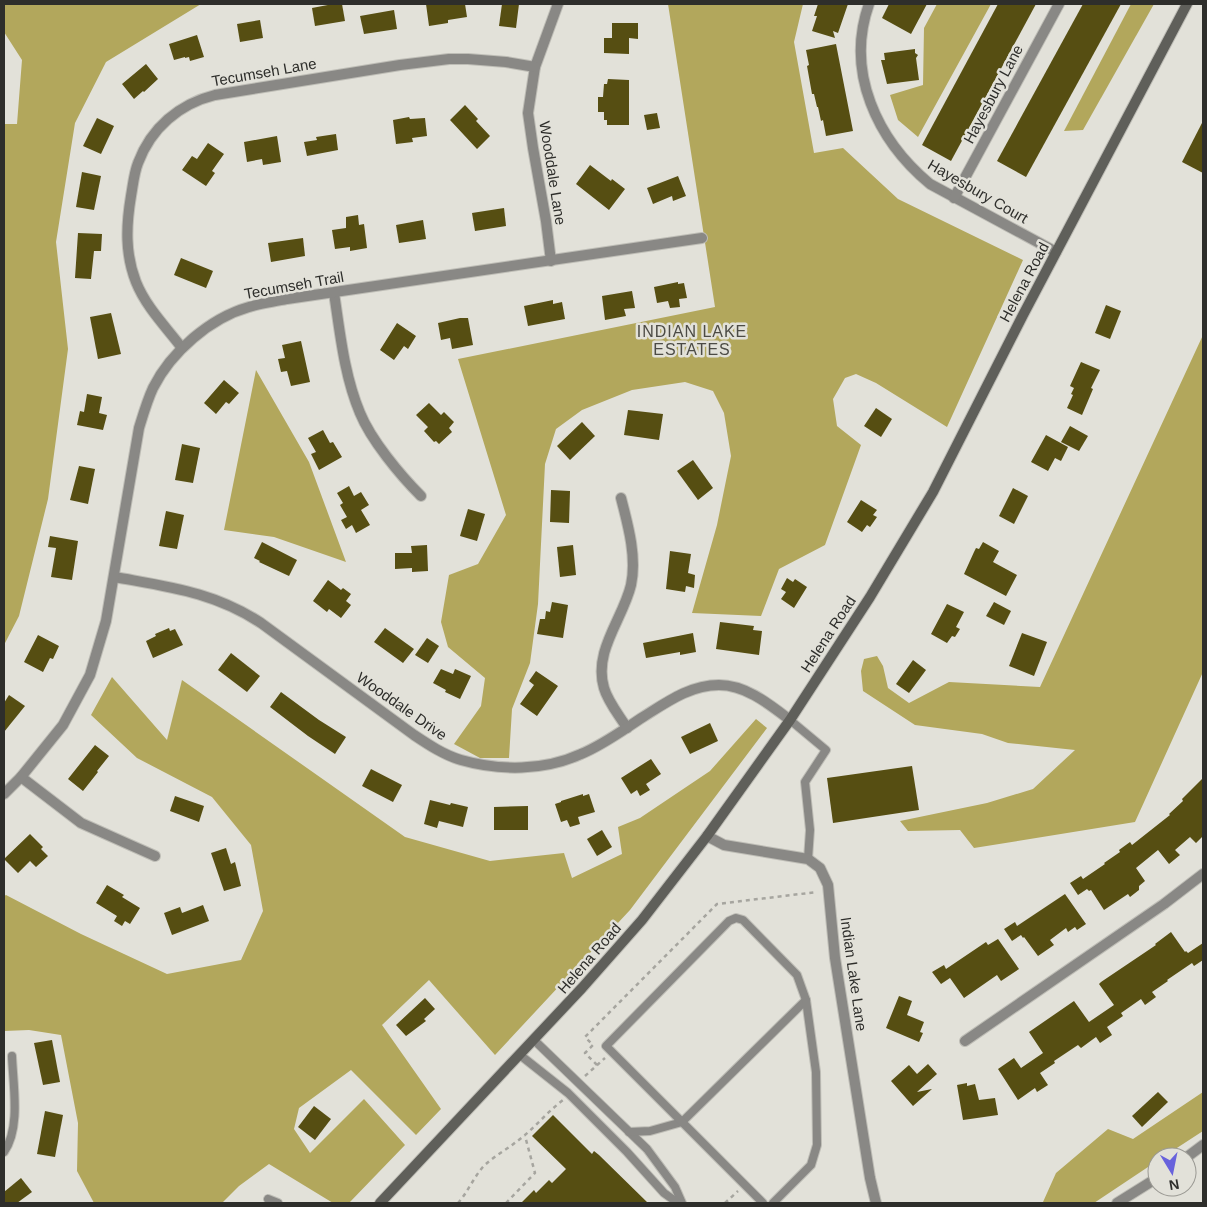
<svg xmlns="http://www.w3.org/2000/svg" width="1207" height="1207" font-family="Helvetica,sans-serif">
<rect width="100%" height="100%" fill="#e2e1d9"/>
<g fill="#b2a75c">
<polygon points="4,4 201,4 106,62 75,123 56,242 68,349 48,499 19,616 4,645 4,124 17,124 22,60 4,32"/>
<polygon points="668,4 803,4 794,42 814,153 843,148 898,199 1023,260 947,427 876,383 856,374 845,378 833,399 837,426 861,445 825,545 779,569 761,616 692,613 717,525 731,456 724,413 713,391 685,382 632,390 582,410 556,429 545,464 538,604 530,663 512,709 509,758 480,758 454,744 481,706 485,678 448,647 441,622 449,575 478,564 506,515 458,359 715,307"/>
<polygon points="937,4 991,4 918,137 898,120 890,95 923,85 924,28"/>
<polygon points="1131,4 1154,4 1083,130 1064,131"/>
<polygon points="1203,335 1203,672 1135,822 974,848 960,830 908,831 900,821 987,803 1033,789 1075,750 1008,743 982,734 915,725 863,691 861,671 864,659 877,656 883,666 888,688 909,703 949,682 1040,687"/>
<polygon points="256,370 309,462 346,562 274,537 224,530"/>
<polygon points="112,677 167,740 182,680 405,837 490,861 564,853 572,878 622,854 618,827 640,818 710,771 756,719 767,728 630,910 495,1055 429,980 382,1025 441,1109 416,1135 351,1070 299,1108 294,1129 310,1153 364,1099 405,1145 349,1203 333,1203 269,1164 239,1186 222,1203 94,1203 77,1171 78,1123 61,1035 29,1030 4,1031 4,896 6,895 81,934 167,974 241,960 263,911 251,845 212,797 137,758 91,715"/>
<polygon points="1203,1092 1203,1131 1163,1157 1157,1157 1157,1161 1094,1203 1041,1203 1043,1202 1056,1173 1108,1129 1133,1139"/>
</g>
<g fill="#564e12">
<polygon points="333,4 342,4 345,21 315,26 312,8"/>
<polygon points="426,4 465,4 467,17 448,20 448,23 429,26"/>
<polygon points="502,4 519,4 516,28 499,26"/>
<polygon points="818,4 848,4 838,33 833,31 835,38 812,31 817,16 814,16"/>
<polygon points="889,4 927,4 911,34 882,18"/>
<polygon points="998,4 1036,4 951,161 922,145"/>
<polygon points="1083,4 1121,4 1026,177 997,161"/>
<polygon points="394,10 397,29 364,34 360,16"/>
<polygon points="260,20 263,38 240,42 237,24"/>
<polygon points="612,23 638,23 638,39 629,38 629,54 604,53 604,38 612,38"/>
<polygon points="197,35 204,57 190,61 189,57 185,58 185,57 174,60 169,44"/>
<polygon points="836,44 853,131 826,136 823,120 821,121 818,107 817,107 814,94 812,94 807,66 809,65 806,50"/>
<polygon points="915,49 915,53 918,55 916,58 919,80 887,84 881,60 885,60 884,53"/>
<polygon points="146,64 158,79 144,92 143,91 134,99 122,84"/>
<polygon points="608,79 629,80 629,125 607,125 607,120 604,120 604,112 598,112 598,97 603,97 604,84 607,84"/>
<polygon points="465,105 478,119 476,121 490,136 477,149 450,120"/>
<polygon points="657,113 660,128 647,130 644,115"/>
<polygon points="409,117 410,119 425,118 427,136 412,138 413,142 396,144 393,120"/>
<polygon points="97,118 114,126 101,154 83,146"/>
<polygon points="1203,121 1203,173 1182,162"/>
<polygon points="336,134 338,150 307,156 304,142 317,140 316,137"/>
<polygon points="277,136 281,162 263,165 262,159 247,162 244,142"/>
<polygon points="208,143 224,154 212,171 215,173 206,186 182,170 192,156 197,159"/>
<polygon points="590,165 611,181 612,179 625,189 609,210 576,184"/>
<polygon points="82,172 101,176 94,210 76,207"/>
<polygon points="678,176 686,196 673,201 672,196 653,204 647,188"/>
<polygon points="504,208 506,226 475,231 472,213"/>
<polygon points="358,215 359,225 364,224 367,248 350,251 350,247 335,249 332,230 346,228 346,217"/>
<polygon points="423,220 426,239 399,243 396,225"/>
<polygon points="78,233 102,234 101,251 94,251 91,279 75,278"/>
<polygon points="303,238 305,256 271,262 268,243"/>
<polygon points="181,258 213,271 206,288 174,275"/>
<polygon points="678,282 678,284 684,283 687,298 679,299 680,307 670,308 668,301 657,303 654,287"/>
<polygon points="632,291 635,308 624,309 626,316 605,320 602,296"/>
<polygon points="553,300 553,304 562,302 565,319 528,326 524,306"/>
<polygon points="1106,305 1121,311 1110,339 1095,333"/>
<polygon points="111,313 121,354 98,359 90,317"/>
<polygon points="460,318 468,318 473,345 452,349 450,338 441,340 438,323"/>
<polygon points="397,323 416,336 408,349 404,346 394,360 380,350"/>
<polygon points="301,341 310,382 291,386 287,371 281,372 278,359 285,358 282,345"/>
<polygon points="1081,362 1100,370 1091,388 1093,389 1082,415 1067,408 1073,395 1071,394 1074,388 1070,386"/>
<polygon points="224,380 239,393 229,404 226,402 216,414 204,403"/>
<polygon points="87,394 102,397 99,413 107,415 103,430 77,425 80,411 84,412"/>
<polygon points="429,403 441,415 444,412 454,422 449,428 452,432 439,444 436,441 434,442 424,431 428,427 416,415"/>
<polygon points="876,408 892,419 881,437 864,426"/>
<polygon points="628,410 663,414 659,440 624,435"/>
<polygon points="582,422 595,436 570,460 557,446"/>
<polygon points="1070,426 1088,436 1079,451 1061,442"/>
<polygon points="323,430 330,443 333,442 342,457 319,470 311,454 316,452 308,438"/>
<polygon points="1046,435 1068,447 1061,461 1055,458 1048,471 1031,462"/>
<polygon points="182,444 200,448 193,483 175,480"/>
<polygon points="693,460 713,488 698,500 677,471"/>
<polygon points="79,466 95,469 88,504 70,500"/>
<polygon points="349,486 354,496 361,492 369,505 361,510 370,525 356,533 352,525 346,529 341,520 347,517 340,505 343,503 337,493"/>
<polygon points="1013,488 1028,496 1014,524 999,516"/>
<polygon points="551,490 570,491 569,523 550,522"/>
<polygon points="861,500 877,510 873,515 877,517 870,527 867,525 862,532 847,522"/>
<polygon points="468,509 485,514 477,541 460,536"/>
<polygon points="166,511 184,515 177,549 159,546"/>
<polygon points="50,536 78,541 72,580 51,577 56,548 48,547"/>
<polygon points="262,542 297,560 289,576 259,562 260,561 254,558"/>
<polygon points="983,542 999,551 993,562 1017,575 1006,596 964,574 974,552 976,548 979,549"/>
<polygon points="427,545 428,571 412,572 412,568 395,569 395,553 412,553 411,546"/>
<polygon points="573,545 576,575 560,577 557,547"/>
<polygon points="670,551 691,554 688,573 695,575 694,588 686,586 685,592 666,589"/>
<polygon points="787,578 793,582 795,579 807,587 794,608 781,599 786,592 781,589"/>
<polygon points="328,580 341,590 343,588 351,594 346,601 351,605 341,618 329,609 327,612 313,601"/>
<polygon points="552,602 568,605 563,638 537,634 540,619 545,619 546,611 550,612"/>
<polygon points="994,602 1011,611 1004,625 986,616"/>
<polygon points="947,604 964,612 956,627 960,629 955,637 952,636 947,643 931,634"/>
<polygon points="720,622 754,626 753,630 762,631 759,655 716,649"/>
<polygon points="169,628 170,631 175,629 183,645 153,658 146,641 156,636 155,634"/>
<polygon points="385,628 414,649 403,663 374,642"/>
<polygon points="693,633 696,652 680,655 680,652 646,658 643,643"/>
<polygon points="1022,633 1047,642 1034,676 1009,666"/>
<polygon points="38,635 59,646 53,659 50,658 43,672 24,662"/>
<polygon points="427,638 439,646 428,663 415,655"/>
<polygon points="231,653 260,676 247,692 218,670"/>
<polygon points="913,660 926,670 909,693 896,684"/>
<polygon points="441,669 453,674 455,669 471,676 460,699 445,692 446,690 433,683"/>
<polygon points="536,671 558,686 537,716 520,704 534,685 529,681"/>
<polygon points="281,692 319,720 346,737 335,754 308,736 270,707"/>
<polygon points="9,695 25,706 4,732 4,703"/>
<polygon points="710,723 718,741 690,754 681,737"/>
<polygon points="95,745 109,756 97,771 98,772 83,791 68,779"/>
<polygon points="651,759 661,774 646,784 650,790 640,796 637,790 631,794 621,778"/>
<polygon points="912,766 919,810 833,823 827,778"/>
<polygon points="371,769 402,785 393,802 362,786"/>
<polygon points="1203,778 1203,836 1196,843 1190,837 1175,850 1180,855 1169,864 1158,850 1136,868 1145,881 1139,886 1139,890 1130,897 1128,894 1104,910 1091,890 1089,891 1087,889 1078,895 1070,883 1081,876 1083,879 1105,864 1104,863 1120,852 1119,850 1130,842 1132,845 1170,815 1169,814 1183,801 1182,799"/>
<polygon points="583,794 583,796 589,794 595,812 578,817 580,824 570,827 567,820 561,822 555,804 561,802 561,801"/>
<polygon points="175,796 204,806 199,822 170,811"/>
<polygon points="430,800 450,805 451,803 468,807 463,827 439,821 437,828 424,824"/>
<polygon points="528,806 528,830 494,830 494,807"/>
<polygon points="602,830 612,847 597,856 587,839"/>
<polygon points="30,834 43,847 41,849 48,856 36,867 30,861 18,873 4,859"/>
<polygon points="226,848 231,864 235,862 241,886 224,891 211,853"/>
<polygon points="107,885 124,895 122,897 140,908 130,924 125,921 122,926 114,921 117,916 96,903"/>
<polygon points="1065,894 1086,924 1077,930 1075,927 1068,932 1066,928 1050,940 1054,945 1038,956 1024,937 1023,938 1021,935 1012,941 1004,929 1015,922 1017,926"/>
<polygon points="203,905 209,921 172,935 164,913 180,907 182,913"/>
<polygon points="1171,932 1185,952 1186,951 1188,953 1203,943 1203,960 1194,966 1192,963 1167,980 1168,981 1152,992 1156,997 1145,1005 1141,999 1121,1013 1123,1016 1107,1027 1112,1035 1100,1043 1096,1037 1081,1048 1078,1045 1054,1061 1055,1063 1040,1073 1048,1085 1037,1092 1035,1088 1018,1100 998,1069 1014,1058 1021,1068 1043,1053 1029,1032 1074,1001 1089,1022 1114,1005 1099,984 1101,982 1156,945 1155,944"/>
<polygon points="998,939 1019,969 1001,981 997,975 964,998 950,978 941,984 932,972 944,965 946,969 986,942 988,945"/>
<polygon points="899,996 912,1001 907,1015 924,1022 920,1032 923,1033 919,1042 886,1028"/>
<polygon points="425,998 435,1009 424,1019 426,1021 406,1036 396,1025"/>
<polygon points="52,1040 60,1082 43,1085 34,1043"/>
<polygon points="928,1064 937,1074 917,1092 932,1089 913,1106 891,1081 909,1065 917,1074"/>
<polygon points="967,1083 967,1086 975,1084 979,1100 995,1098 998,1115 963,1120 957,1085"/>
<polygon points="1158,1092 1168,1102 1142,1127 1132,1116"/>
<polygon points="314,1106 331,1119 315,1140 298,1127"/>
<polygon points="45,1111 63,1115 55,1157 37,1154"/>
<polygon points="553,1115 592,1154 594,1151 599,1155 648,1203 521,1203 534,1190 536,1193 549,1180 552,1183 566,1169 532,1136"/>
<polygon points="21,1178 32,1192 17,1203 4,1203 4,1192"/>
</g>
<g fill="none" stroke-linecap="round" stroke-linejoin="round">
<g stroke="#bebdb6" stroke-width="10">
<g id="service">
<polyline points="790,720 826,750 805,782 810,830 808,859"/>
<polyline points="534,1040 647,1149 675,1187 682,1203"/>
<polyline points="520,1055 568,1093 627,1152 664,1193 678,1203"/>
<polyline points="629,1132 650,1131 682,1122 806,1000"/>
<path d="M4,1152C21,1128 13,1085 12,1056"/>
<polyline points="268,1199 278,1203"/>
<polyline points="763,1203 606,1046 729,921 736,918 743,920 797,975 806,1000 816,1072 817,1145 811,1165 773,1203"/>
</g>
</g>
<g stroke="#bebdb6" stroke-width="12">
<g id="minor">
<path d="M869,4C845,72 877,140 930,184L1056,252"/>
<polyline points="954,198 1059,4"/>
<polyline points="551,261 546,221 533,148 528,113 535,67 558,4"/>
<path d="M334,293C340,332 344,375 360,413C371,440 400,475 421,496"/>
<path d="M182,348C166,327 146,307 136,282C125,254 126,226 131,196C133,185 134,173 138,163C151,128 179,104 215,95L400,65L449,59H468L506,62L535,67"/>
<path d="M621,498C628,525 637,557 631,585C623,619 593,651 604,688C608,702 619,715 627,728"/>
<path d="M115,577C169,587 214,592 261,623L414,735C429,745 444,755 461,760C500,771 544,771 581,754C603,745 623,730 643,717C667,702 690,685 719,685C746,685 769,704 790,720"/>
<polyline points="21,777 81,823 155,856"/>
<path d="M4,794L21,777L63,725L90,675L106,621L139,428C143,415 147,401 153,388C171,352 210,318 249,307C261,303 274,302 287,299L702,238"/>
<polyline points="707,836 724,845 808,859 820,868 828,885 835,958 870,1178 876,1203"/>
<polyline points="965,1041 1164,904 1203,874"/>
<polyline points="1187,1157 1203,1145"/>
<polyline points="1117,1203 1157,1178"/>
</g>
</g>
<g stroke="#bebdb6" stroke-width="12">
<polyline id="secondary" points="380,1203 582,988 642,920 707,836 790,720 870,597 933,492 1023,315 1187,4"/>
</g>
<g stroke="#a6a59f" stroke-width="2.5" stroke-dasharray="4 4" stroke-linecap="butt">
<polyline points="597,1065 585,1053 593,1045 585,1037 717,904 817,892"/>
<polyline points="585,1076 605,1058"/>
<path d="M458,1203C467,1193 473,1179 482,1168C492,1157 505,1151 516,1142C533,1130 546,1113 563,1100"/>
<polyline points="506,1203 535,1173 525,1136"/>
<polyline points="725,1203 738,1191"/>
</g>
<use href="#service" stroke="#898885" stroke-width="8"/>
<use href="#minor" stroke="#898885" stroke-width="10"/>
<use href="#secondary" stroke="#5f5f5a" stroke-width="10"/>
</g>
<g text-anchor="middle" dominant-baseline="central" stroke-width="5" stroke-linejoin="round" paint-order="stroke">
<g font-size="15" fill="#2e2e2b" stroke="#e2e1d9">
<text transform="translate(264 72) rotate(-10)">Tecumseh Lane</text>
<text transform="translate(993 94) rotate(-62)">Hayesbury Lane</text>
<text transform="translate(553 173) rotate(81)">Wooddale Lane</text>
<text transform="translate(978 191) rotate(30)">Hayesbury Court</text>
<text transform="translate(1024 282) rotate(-62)">Helena Road</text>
<text transform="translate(294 285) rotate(-10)">Tecumseh Trail</text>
<text transform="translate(828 634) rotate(-57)">Helena Road</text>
<text transform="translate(402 706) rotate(35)">Wooddale Drive</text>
<text transform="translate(589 958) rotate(-49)">Helena Road</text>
<text transform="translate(854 974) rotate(82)">Indian Lake Lane</text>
</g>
<g font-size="16" letter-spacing="1" fill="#4c4b45" stroke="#e2e1d9">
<text x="692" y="331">INDIAN LAKE<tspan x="692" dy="18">ESTATES</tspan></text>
</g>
</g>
<rect width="1207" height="1207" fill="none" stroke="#2e2e2b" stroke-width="10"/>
<g transform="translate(1172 1172) rotate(170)"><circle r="24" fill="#e2e1d9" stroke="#9a9993"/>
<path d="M0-4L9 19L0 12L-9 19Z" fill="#6862dc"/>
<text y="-8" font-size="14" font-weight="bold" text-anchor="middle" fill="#2e2e2b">N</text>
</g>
</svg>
